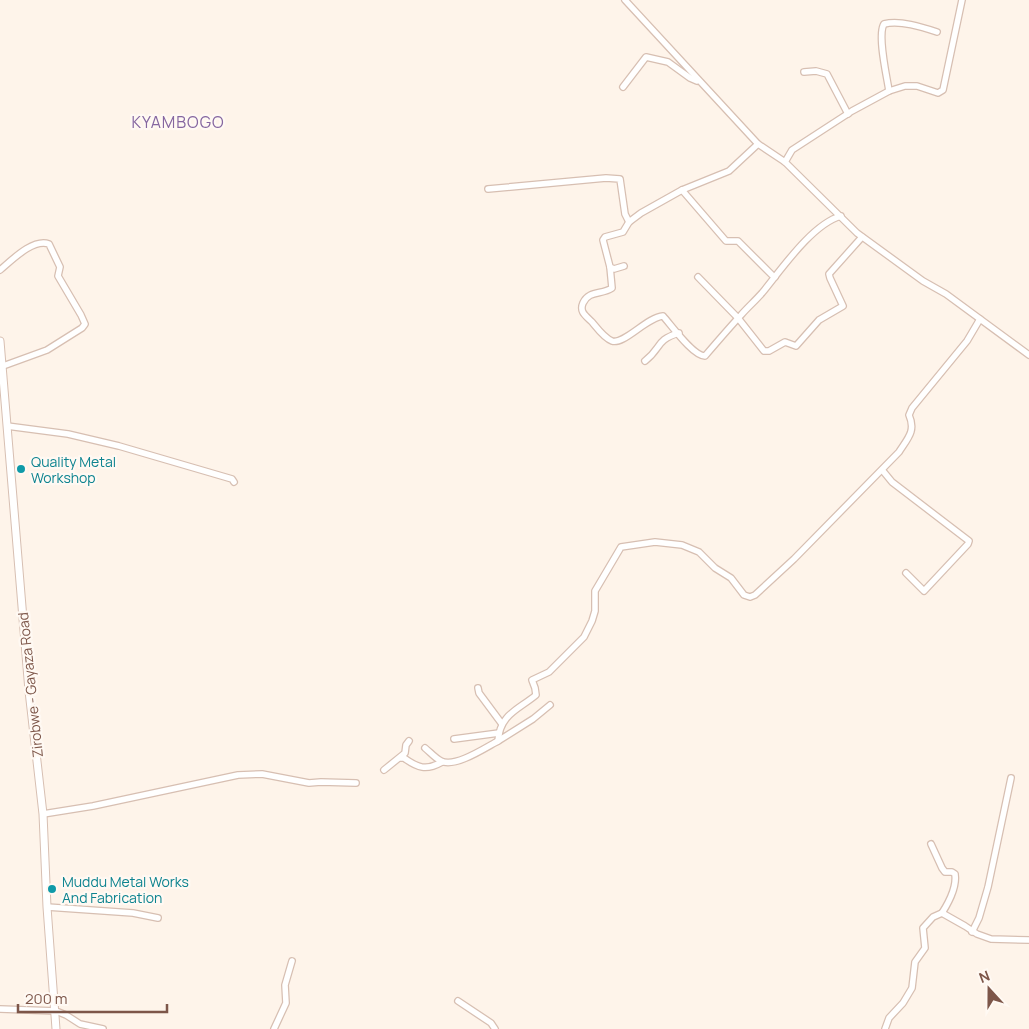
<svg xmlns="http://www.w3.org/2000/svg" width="1029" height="1029" font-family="Manrope,sans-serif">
<rect width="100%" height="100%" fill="#fef4ea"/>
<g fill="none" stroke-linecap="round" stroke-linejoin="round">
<g stroke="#d7bfb2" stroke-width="8">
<g id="minor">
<polyline points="625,0 758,144 785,162 857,233 923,281 946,294 1029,355"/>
<polyline points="804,72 816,71 827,74 848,114"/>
<polyline points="623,87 646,57 668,62 690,78 697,81"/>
<path d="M889,91C887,77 877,35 884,24C900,20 922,27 937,32"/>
<polyline points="785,162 792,150 852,111 889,91 905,86 917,86 938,93 943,90 962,0"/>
<polyline points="488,189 606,178 620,179 625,214 629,222"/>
<polyline points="682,190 726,241 738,241 772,275 775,277"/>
<polyline points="624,266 614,269 610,267 603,240 605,237 623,232 629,222 641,213 682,190 729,171 758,144"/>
<path d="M610,267L612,288C602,295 589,290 583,303C579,312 586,316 592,322C597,328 604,338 612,341C624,345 647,317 663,316C672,326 693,356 705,356C717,342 729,328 741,315C748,307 755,301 762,293C781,270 812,224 841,216"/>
<path d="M0,270C11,261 33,238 49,244L60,267L58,276L81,315L85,324L82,328L47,350L3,366"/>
<polyline points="698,277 738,318 764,351 769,351 785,342 796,346 819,320 843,306 830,278 829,274 862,237"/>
<path d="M645,361C662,348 655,340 679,333"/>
<polyline points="7,426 68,434 119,446 232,479 234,482"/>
<polyline points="883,471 892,482 969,541 968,544 924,591 906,573"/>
<polyline points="478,688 479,693 502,724"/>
<path d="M550,705L533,719L498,741C500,714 518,710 536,695L535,688L532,680L549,672L584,637L592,621L595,611V591L621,547L655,542L682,545L699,552L715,568L731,578L744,595L750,597L755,595L794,559L899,452C908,438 916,431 909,415L912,408L967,341L980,319"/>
<polyline points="454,739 499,733"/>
<path d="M425,748C430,752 435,758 441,761C455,768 485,748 498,741"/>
<path d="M401,758H404C418,768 426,771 442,762"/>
<polyline points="384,770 405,753 406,745 409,741"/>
<polyline points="43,814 93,806 238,775 262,774 309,783 321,782 356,783"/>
<path d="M931,844L942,868L945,872H952L955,874C957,887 949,902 942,913"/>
<polyline points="47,907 133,913 158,918"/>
<polyline points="972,932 979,918 988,887 1011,778"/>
<polyline points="458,1001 491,1023 495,1029"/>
<polyline points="0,1009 56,1011 66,1015 80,1024 103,1029"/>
<polyline points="274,1029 286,1003 285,985 292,961"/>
<polyline points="885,1029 889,1018 903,1003 912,988 915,962 925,948 923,928 933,917 942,913 965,926 977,934 991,939 1029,940"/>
</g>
</g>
<g stroke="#d7bfb2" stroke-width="9">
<polyline id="tertiary" points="0,341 29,691 43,814 47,907 56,1029"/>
</g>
<use href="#minor" stroke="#fff" stroke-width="5.5"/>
<use href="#tertiary" stroke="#fff" stroke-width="7"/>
</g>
<g fill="#0f9aa8" stroke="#fff9f3" stroke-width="2">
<circle cx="21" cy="469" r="5"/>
<circle cx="52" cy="889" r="5"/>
</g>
<g text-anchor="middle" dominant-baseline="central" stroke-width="4.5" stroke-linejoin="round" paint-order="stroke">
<g font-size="14" fill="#0d838f" stroke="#fff9f3" text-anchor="start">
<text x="31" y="461">Quality Metal<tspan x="31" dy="16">Workshop</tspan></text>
<text x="62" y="881">Muddu Metal Works<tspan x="62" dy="16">And Fabrication</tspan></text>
</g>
<g font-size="14" fill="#7d5649" stroke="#fff9f3">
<text transform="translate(30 685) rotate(-96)">Zirobwe - Gayaza Road</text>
</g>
<g font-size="16" letter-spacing="1" fill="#8566a0" stroke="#fff9f3">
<text x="178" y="122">KYAMBOGO</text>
</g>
</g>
<g transform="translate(989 989) rotate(339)" stroke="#fff9f3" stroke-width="4" paint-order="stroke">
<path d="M0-4L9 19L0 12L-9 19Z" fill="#7d5649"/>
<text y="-8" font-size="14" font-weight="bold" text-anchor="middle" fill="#7d5649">N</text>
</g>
<path d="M18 1004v8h149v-8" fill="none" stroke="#7d5649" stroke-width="2.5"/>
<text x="25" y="1004" font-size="15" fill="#7d5649" stroke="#fff9f3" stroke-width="4" paint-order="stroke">200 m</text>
</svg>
